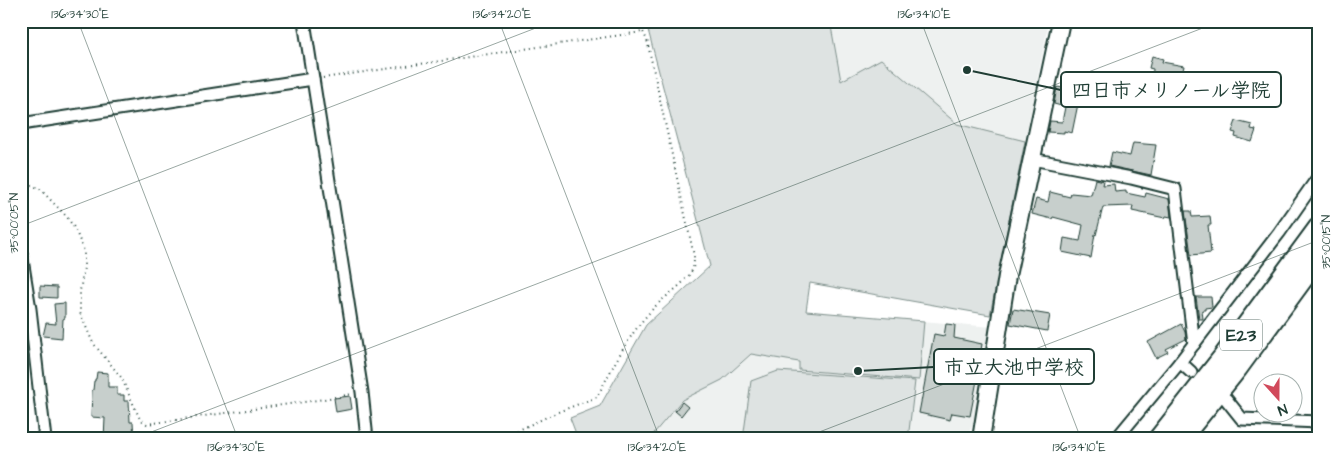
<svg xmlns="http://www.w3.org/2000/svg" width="1340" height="460" font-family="'Architects Daughter','Klee One',sans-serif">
<rect width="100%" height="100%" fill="#fff"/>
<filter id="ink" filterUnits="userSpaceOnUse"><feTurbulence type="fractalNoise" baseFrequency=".02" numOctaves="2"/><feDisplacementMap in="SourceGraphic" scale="10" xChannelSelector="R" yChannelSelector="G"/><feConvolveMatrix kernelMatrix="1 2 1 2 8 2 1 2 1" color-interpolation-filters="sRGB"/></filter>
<g filter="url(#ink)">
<g fill="#eef1f0">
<polygon points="830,21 1049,21 1025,141 957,124 881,60 841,81"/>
<polygon points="806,311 992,327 975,425 971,427 968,439 649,439 682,400 722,380 751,354 799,362"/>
</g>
<g fill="#dee3e2" stroke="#7e908b">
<polygon points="645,21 830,21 841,81 881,59 957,124 1025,141 990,315 810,283 806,311 924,321 919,380 799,370 799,362 751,354 722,380 682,400 649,439 578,439 570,418 600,406 646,325 710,266 647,26"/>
<polygon points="778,371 915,381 908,439 743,439 751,381"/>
</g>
<g fill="#c7cfcc" stroke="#1f3d34">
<polygon points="1152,56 1163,59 1162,62 1184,66 1179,86 1170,83 1169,85 1152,82 1153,69 1149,68"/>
<polygon points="1063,84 1071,86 1070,91 1074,91 1074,93 1080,94 1072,133 1064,131 1064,133 1048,132 1050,121 1062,122 1065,107 1054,104 1057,87 1063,88"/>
<polygon points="1236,121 1252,125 1251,129 1256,130 1252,142 1235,137 1236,133 1232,132"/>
<polygon points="1133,143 1156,145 1151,175 1109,166 1112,152 1130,156"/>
<polygon points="1095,179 1103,181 1102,185 1114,184 1115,192 1126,191 1126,193 1145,197 1146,193 1169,199 1171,217 1166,216 1165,218 1132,211 1133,206 1103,207 1096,235 1095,234 1091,258 1062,252 1064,238 1080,241 1083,225 1053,217 1052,219 1032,214 1036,199 1048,202 1050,192 1070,197 1071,193 1091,195"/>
<polygon points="1185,211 1191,211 1192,217 1210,216 1211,225 1208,225 1211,253 1191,255"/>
<polygon points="40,286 57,287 57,298 40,297"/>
<polygon points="1196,297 1211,297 1212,307 1205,308 1205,310 1202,310 1203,319 1199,319"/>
<polygon points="65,303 65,318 63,319 62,338 43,336 46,323 56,324 54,304"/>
<polygon points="1013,309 1050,315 1047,331 1010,324"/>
<polygon points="946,324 955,325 954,338 982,344 981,350 983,350 970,416 952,413 950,420 919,413 934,334 944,336"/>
<polygon points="1181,324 1185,332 1186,339 1166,349 1168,352 1156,358 1148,342"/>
<polygon points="97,372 108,373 108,387 117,387 117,395 124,395 124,401 129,401 130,422 133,422 134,439 104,439 105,418 91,417 92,390 93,390 94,381 95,381 95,379 96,379"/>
<polygon points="350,396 352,409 336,412 334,398"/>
<polygon points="682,402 688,407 681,416 675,411"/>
</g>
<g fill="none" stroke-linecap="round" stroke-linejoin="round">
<g stroke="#1f3d34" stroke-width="15">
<g id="street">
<polyline points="304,21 362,392 367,439"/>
<polyline points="21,124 313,79"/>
<polyline points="1032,159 1131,178 1175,189 1194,344"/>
<polyline points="21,253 30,309 45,439"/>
<polyline points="1180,362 1191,372"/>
<polyline points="1226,399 1242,419 1319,422"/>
<polyline points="1116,439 1180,362 1279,233 1319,176"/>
</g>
</g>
<g stroke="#1f3d34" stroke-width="20">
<polyline id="secondary" points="981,439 1007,276 1061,21"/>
</g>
<g stroke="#1f3d34" stroke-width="24">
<g id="highway">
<polyline points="1159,439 1223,358 1319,228"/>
<polyline points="1180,439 1237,368 1319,256"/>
</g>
</g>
<g stroke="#1f3d34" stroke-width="2" stroke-dasharray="1 4" stroke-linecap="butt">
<polyline points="323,78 642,32"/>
<polyline points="21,184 29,184 40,189 67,217 75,229 84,251 84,267 80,291 80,313 93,343 121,377 140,419 147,424 318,400 352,394"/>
<path d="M499,439L558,412L597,397C615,363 632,327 661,301C671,292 689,280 693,268C694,264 694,260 694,256L647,40L638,21"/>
</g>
<use href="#street" stroke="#fff" stroke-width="11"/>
<use href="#secondary" stroke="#fff" stroke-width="16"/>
<use href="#highway" stroke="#fff" stroke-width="20"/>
</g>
</g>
<path fill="none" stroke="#1f3d34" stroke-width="1" stroke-opacity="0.45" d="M78,21L238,439M499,21L660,439M921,21L1081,439M21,226L554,21M133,439L1221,21M801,439L1319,240"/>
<g text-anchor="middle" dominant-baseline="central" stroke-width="4.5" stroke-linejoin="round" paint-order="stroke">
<rect fill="#fff" stroke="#627771" stroke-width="1" x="1220" y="319.5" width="42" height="31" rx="4"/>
<g font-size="18" font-weight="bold" fill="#1f3d34">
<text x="1241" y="335">E23</text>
</g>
</g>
<path fill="none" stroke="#1f3d34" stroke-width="2" d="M967 70L1061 90M858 371L934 367"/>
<g fill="#1f3d34" stroke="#fff" stroke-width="2">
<circle cx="967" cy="70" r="5"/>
<circle cx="858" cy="371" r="5"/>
</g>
<g fill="#fff" stroke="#1f3d34" stroke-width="2">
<rect x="1061" y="72" width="220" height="35" rx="5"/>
<rect x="934" y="349" width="160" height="35" rx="5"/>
</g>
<g font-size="20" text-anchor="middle" font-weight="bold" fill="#1f3d34">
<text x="1171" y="97">四日市メリノール学院</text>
<text x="1014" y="374">市立大池中学校</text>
</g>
<rect width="1340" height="460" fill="none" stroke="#fff" stroke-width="55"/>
<g transform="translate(1278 398) rotate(159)"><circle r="24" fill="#ffffff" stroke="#a5b1ae"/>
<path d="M0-4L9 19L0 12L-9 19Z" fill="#d1495b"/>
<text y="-8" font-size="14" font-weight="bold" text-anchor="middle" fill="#1f3d34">N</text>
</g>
<rect x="28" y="28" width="1284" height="404" fill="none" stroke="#1f3d34" stroke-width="2"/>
<g font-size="12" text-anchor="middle" fill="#1f3d34">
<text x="80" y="18">136°34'30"E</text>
<text x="502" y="18">136°34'20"E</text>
<text x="924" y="18">136°34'10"E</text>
<text transform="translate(14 223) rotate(-90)" y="4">35°00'05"N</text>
<text transform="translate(1326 242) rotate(-90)" y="4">35°00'15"N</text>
<text x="236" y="451">136°34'30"E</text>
<text x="657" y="451">136°34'20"E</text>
<text x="1079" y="451">136°34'10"E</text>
</g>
</svg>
